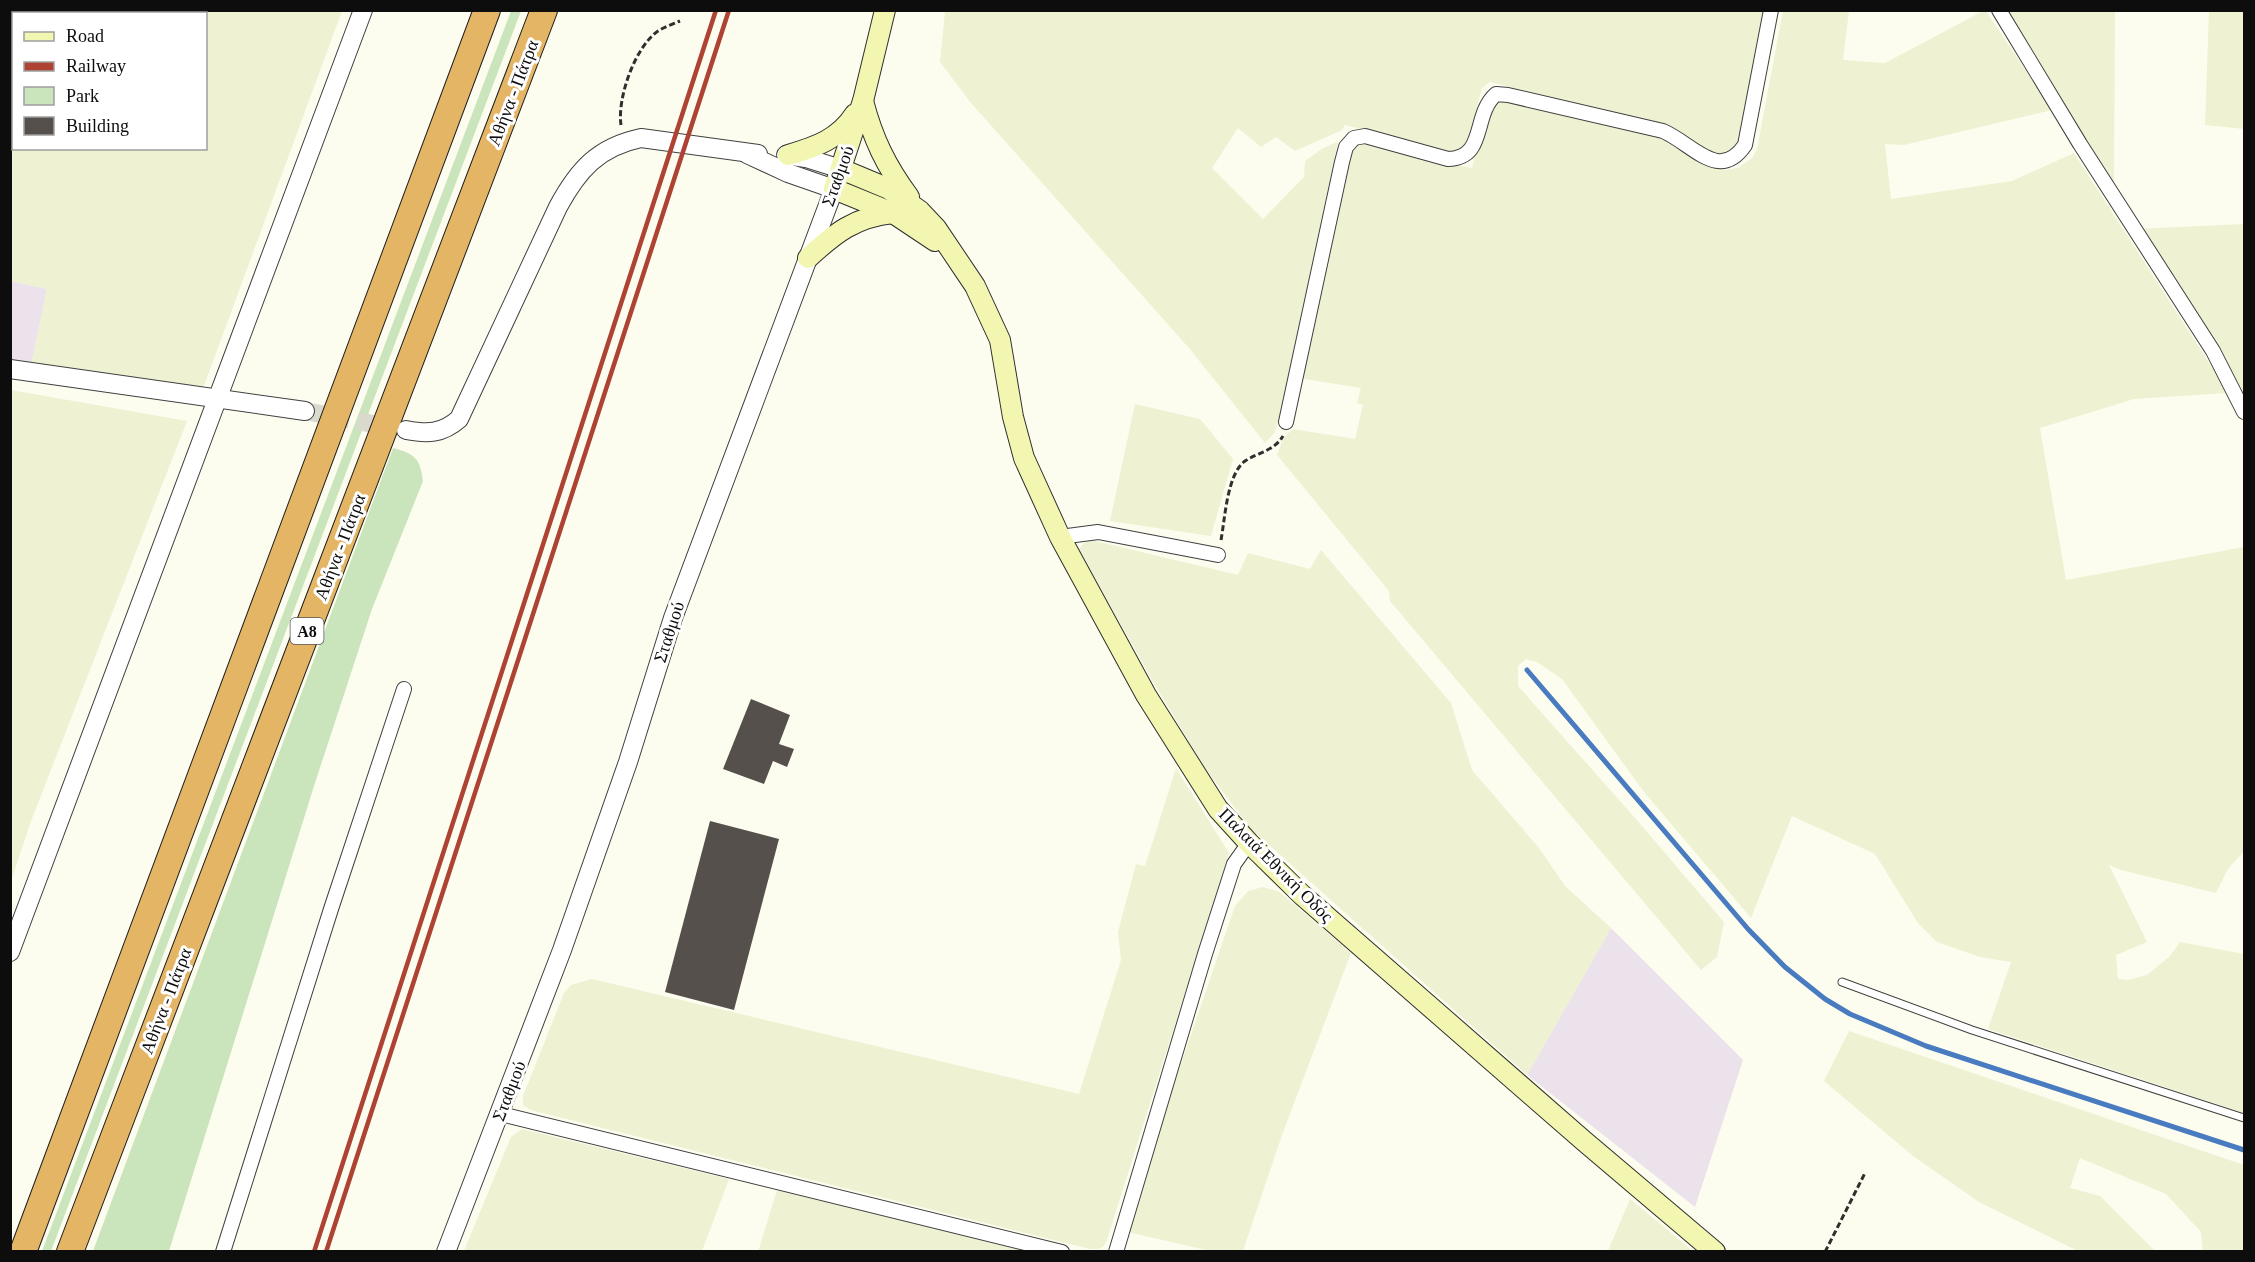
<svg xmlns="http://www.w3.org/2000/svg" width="2255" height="1262" font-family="'Times New Roman',serif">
<rect width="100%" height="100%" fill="#fdfdef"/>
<g fill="#ebe2eb">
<polygon points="11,281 47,289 31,366 11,362"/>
<polygon points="1611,928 1743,1060 1695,1207 1527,1075"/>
</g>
<g fill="#eef1d2" fill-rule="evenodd">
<path d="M11,11H342L201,394L31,366L47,289L11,281ZM14,14H206V148H14Z"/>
<polygon points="945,11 1767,11 1741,141 1736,151 1721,156 1701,149 1689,137 1651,122 1490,82 1482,88 1468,140 1460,150 1445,151 1345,125 1342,130 1295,151 1276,137 1261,147 1238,128 1212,168 1263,219 1304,177 1305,161 1323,148 1338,142 1282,407 1275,432 1265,443 1189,348 971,103 940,62"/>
<polygon points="1783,11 1849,11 1843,60 1885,63 1983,11 1986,11 2052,110 1904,145 1885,144 1891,199 2012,181 2074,153 2217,375 2226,393 2134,399 2040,428 2066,580 2244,547 2244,851 2228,869 2216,893 2121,870 2109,865 2147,942 2116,955 2118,979 2128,980 2147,975 2170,956 2180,942 2244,954 2244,1113 1988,1029 2011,962 1980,957 1937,942 1918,923 1875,854 1792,816 1751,918 1644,792 1562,679 1537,662 1526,659 1518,666 1518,686 1636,819 1724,922 1717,957 1701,970 1390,601 1389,591 1277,455 1284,437 1293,429 1355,439 1363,405 1357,403 1361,388 1298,378 1348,150 1356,140 1444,163 1472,168 1482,126 1498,97 1661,134 1682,145 1708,167 1726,170 1738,168 1752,158 1757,149"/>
<polygon points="2007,11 2115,11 2114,184 2083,134"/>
<polygon points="2209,11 2244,11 2244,129 2205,125"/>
<polygon points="2244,224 2244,400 2231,371 2135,229"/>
<polygon points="11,390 187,421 31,821 11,881"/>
<polygon points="1135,404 1200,419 1233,459 1211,536 1110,521"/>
<polygon points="1091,540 1238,575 1248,553 1310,569 1321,550 1451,703 1472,770 1539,848 1565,886 1611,928 1527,1075 1249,827 1205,768 1153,682 1079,549 1084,543"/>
<polygon points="1176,768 1229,853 1107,1240 1104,1246 1099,1249 1090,1249 530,1110 523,1105 523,1096 564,993 571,985 592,979 1079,1094 1121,960 1118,932 1136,864 1145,866"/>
<polygon points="1263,887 1280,892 1351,953 1282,1135 1243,1251 1210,1251 1128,1232 1169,1099 1235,906 1248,891"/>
<polygon points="1849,1031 2244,1165 2244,1251 2203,1251 2201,1232 2166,1194 2080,1158 2070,1188 2100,1196 2155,1251 2078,1251 1979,1202 1913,1156 1824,1081"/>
<polygon points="522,1129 729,1179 702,1251 464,1251 511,1137"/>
<polygon points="777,1190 1033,1251 758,1252"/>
<polygon points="1630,1199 1693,1251 1608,1251"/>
</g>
<g fill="#cae4bc">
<polygon points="511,11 521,11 51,1251 42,1251"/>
<path d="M393,448C415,454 420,458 423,481L372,609L314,786L169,1251H93Z"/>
</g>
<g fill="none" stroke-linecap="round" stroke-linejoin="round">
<polyline stroke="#487bbf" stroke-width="5" points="1527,670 1748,929 1785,967 1825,999 1850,1014 1926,1046 2244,1150"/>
</g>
<g fill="#55504b">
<polygon points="751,699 790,715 779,744 794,749 787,767 773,761 764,784 723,769"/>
<polygon points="710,821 779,839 734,1010 665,992"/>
</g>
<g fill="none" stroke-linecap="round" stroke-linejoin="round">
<polyline stroke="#d9d9cd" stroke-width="18" stroke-dasharray="18 9" stroke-linecap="butt" points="305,411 394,428"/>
<g stroke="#404040" stroke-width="9">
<polyline id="service" points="1842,982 1972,1030 2244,1118"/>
</g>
<g stroke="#404040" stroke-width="16">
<g id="minor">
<polyline points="1999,10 2080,144 2213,351 2244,412"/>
<path d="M1286,422L1342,162L1346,147L1354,138L1365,136L1448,159C1487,158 1472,115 1496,94L1508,95L1663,131C1693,144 1719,183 1745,145L1771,10"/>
<polyline points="1060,537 1098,532 1218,555"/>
<polyline points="501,1114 1062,1252"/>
<polyline points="223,1252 331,909 404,689"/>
<polyline points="1116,1252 1205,954 1234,864 1249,843"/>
</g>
</g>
<g stroke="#404040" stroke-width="20">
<g id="tertiary">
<polyline points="786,155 806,158 841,169"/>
<polyline points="10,369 305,411"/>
<path d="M406,430C427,434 442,434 459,419L558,207C578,170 598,147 641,138L758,154"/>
<polyline points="10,952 363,10"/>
<polyline points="446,1252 562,950 628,762 673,618 834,189 788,173 747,154"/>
</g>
</g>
<g stroke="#2f2f2f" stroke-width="22">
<g id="secondary">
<polyline points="885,10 863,101 834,189 893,213 935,241"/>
<path d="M863,101C873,139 886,166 909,197"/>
<path d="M788,155C816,147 839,139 855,114"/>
<polyline points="841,169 889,189 920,211 936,228 975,286 1000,340 1013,417 1024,458 1060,537 1146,695 1218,809 1249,843 1302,895 1584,1141 1715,1252"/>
<path d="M808,258C835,233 855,217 893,213"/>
</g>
</g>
<g stroke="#1e1e1e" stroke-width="28">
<g id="motorway">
<polyline points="23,1252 487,10"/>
<polyline points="70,1252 544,10"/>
</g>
</g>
<g stroke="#2f2f2f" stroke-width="3" stroke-dasharray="6 3" stroke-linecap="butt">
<path d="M621,125C617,98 635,47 658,31C664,27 673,24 680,21"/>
<path d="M1221,540C1225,519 1227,474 1245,461C1259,452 1274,451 1283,436"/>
<polyline points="1825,1252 1865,1173"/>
</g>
<use href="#service" stroke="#fff" stroke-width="7"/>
<use href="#minor" stroke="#fff" stroke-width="14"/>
<use href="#tertiary" stroke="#fff" stroke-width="18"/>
<use href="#secondary" stroke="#f2f6b1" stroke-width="20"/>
<use href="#motorway" stroke="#e5b566" stroke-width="26"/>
<g stroke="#ae4334" stroke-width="4.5">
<polyline points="314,1252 716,10"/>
<polyline points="326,1252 729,10"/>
</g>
</g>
<g text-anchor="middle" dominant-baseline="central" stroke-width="6" stroke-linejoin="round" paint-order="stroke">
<rect fill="#fff" stroke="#565656" stroke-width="1.5" x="290.5" y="618" width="33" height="26" rx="4.5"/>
<g font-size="16" font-weight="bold" fill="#0d0d0d">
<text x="307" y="631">Α8</text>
</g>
<g font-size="18" fill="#0d0d0d" stroke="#fff">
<text transform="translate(513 93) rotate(-69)">Αθήνα - Πάτρα</text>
<text transform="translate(838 176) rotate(-70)">Σταθμού</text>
<text transform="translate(340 547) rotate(-69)">Αθήνα - Πάτρα</text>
<text transform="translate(669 632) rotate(-72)">Σταθμού</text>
<text transform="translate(1276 865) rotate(45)">Παλαιά Εθνική Οδός</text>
<text transform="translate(166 1001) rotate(-69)">Αθήνα - Πάτρα</text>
<text transform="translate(509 1091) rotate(-69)">Σταθμού</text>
</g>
</g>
<rect width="2255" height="1262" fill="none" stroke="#0d0d0d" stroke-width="24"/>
<rect x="12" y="12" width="195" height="138" fill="#ffffff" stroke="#9e9e9e" stroke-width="1.5"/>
<rect x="24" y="32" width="30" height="9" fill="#f2f6b1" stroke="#9e9e9e" stroke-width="1.5"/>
<text x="66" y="42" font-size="18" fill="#0d0d0d">Road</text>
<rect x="24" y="62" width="30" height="9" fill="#ae4334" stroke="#9e9e9e" stroke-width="1.5"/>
<text x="66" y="72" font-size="18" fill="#0d0d0d">Railway</text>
<rect x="24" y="87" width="30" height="18" fill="#cae4bc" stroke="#9e9e9e" stroke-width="1.5"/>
<text x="66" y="102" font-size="18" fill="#0d0d0d">Park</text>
<rect x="24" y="117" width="30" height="18" fill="#55504b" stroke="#9e9e9e" stroke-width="1.5"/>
<text x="66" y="132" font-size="18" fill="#0d0d0d">Building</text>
</svg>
